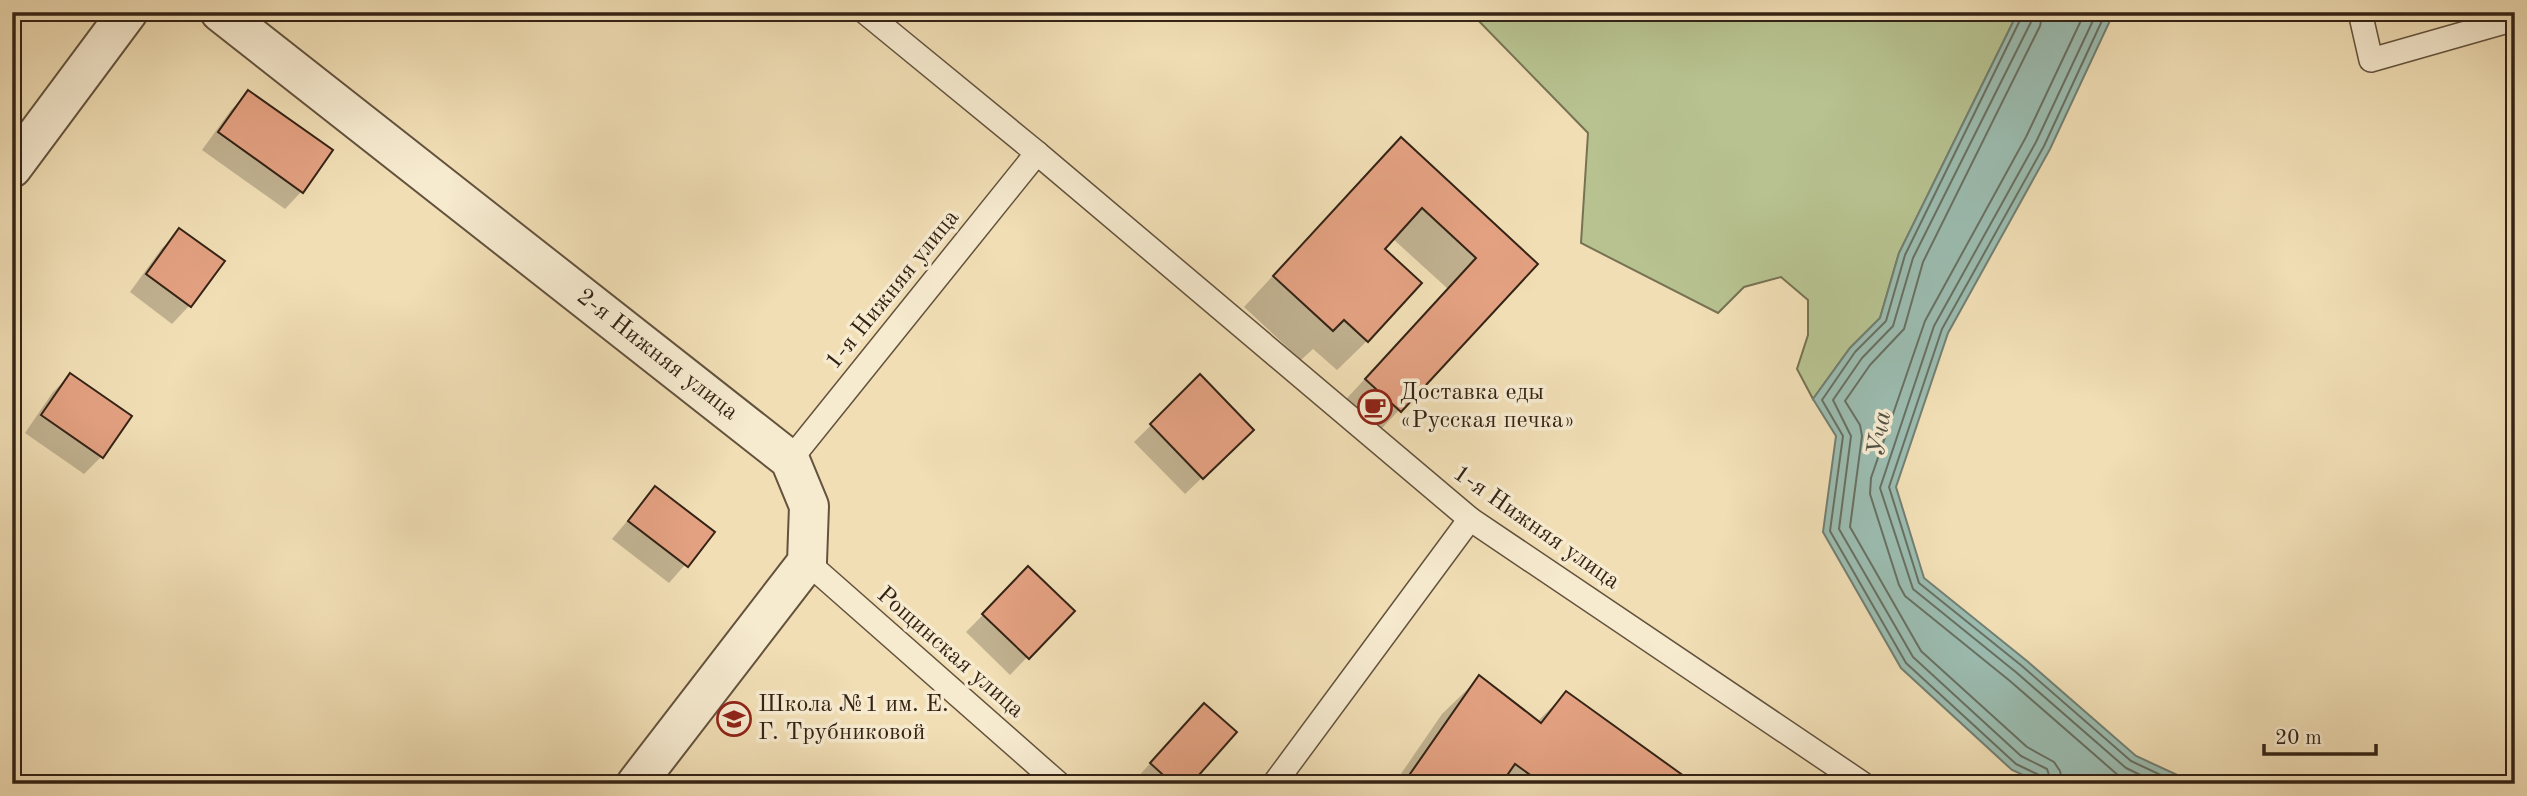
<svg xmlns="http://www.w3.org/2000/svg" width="2527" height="796" font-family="'Old Standard TT',serif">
<rect width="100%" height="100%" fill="#f1deb5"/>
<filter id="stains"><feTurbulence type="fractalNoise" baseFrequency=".00286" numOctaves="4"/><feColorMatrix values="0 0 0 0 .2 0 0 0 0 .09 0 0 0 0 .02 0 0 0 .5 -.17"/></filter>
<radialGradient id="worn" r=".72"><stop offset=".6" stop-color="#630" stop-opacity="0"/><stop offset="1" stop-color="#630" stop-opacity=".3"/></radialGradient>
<polygon fill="#b7c290" stroke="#767252" stroke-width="2" points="1470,12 2018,12 1899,253 1880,318 1850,348 1813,399 1797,369 1808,335 1808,300 1781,277 1744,287 1718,313 1581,243 1588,133"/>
<polygon fill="#9bbcb0" stroke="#727f72" stroke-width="2" points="2018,12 2114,12 2050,149 1948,333 1896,487 1924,578 2027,661 2136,756 2197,784 2043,784 2012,770 1901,668 1823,532 1836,436 1813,399 1850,348 1880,318 1899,253"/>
<g fill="#0003">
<polygon points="248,92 302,191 285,209 202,150 231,110"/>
<polygon points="1371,170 1536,264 1370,441 1336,410 1448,289 1392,238 1382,249 1367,341 1337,370 1313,349 1301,360 1244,307"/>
<polygon points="180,231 222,261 189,306 172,324 130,292 162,248"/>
<polygon points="70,375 129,416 101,457 84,474 25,433 53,392"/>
<polygon points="1200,377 1234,447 1185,494 1134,442"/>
<polygon points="655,488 713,533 669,583 612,539"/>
<polygon points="1028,569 1072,611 1010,675 966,632"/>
<polygon points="1479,678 1537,722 1566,693 1692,784 1394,784 1442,714"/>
<polygon points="1204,705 1188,784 1137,784 1134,781"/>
</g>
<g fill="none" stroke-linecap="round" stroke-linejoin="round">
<g stroke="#687062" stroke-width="2">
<polyline points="2024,12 1905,255 1886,321 1855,352 1822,400 1843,436 1830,531 1906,663 2016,764 2041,776 2043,784"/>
<polyline points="2032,12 2031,22 1913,258 1893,326 1862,358 1833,400 1851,436 1839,529 1913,657 2021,756 2047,769 2052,784"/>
<polyline points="2043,12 2040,26 1923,262 1904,329 1870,365 1845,401 1860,425 1862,436 1850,527 1921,651 2027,747 2054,762 2060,771 2063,784"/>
<polyline points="2085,12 2026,137 1925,321 1871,478 1870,494 1899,585 1905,596 2010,681 2119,776 2134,784"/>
<polyline points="2097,12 2036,142 1934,326 1880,488 1913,589 2017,673 2126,768 2159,784"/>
<polyline points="2106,12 2044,146 1942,329 1889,487 1919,583 2022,666 2131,761 2180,784"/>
</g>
</g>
<g fill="#e3a181" stroke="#342315" stroke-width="2">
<polygon points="248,90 333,150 303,193 218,132"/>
<polygon points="1401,137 1538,264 1401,412 1365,379 1476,258 1422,208 1385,249 1422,283 1368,342 1344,320 1333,331 1273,276"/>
<polygon points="179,228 225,261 191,307 146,274"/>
<polygon points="70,373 132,416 103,458 41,415"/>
<polygon points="1200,374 1254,430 1203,479 1150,424"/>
<polygon points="655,486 715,532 688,567 628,521"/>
<polygon points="1028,566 1075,611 1029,659 982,614"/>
<polygon points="1479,675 1541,723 1566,691 1695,784 1543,784 1515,764 1501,784 1403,784"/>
<polygon points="1204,703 1237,732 1191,784 1173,784 1150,763"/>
</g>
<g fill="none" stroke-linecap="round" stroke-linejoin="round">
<g stroke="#63523d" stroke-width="26">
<g id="service">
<polyline points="2360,12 2371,60 2515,19"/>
<polyline points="1037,153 1470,519 1863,784"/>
<polyline points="790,460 1037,153 865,12"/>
<polyline points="807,562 1059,784"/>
<polyline points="1274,784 1470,519"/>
</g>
</g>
<g stroke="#63523d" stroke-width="42">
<g id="minor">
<polyline points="220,12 790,460 809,506 807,562 636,784"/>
<polyline points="12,168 128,12"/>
</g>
</g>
<use href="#service" stroke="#f6eacf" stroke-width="23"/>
<use href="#minor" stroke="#f6eacf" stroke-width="38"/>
</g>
<defs>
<g id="cafe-ring" transform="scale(1.75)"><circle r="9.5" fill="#f6eacf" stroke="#8f2418" stroke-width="1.5"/><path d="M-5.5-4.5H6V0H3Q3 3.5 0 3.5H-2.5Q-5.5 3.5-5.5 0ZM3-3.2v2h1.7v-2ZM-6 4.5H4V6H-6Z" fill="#8f2418"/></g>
<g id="school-ring" transform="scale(1.75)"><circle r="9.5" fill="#f6eacf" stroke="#8f2418" stroke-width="1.5"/><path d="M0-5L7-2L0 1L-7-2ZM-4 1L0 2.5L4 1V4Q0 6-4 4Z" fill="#8f2418"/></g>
</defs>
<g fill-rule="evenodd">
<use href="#cafe-ring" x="1375" y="407"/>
<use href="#school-ring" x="734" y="719"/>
</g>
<g text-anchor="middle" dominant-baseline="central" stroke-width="7" stroke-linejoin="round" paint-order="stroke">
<g font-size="24" fill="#342315" stroke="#f6eacf">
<text transform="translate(893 290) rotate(-51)">1-я Нижняя улица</text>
<text transform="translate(657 355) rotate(38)">2-я Нижняя улица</text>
<text transform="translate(1536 528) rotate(35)">1-я Нижняя улица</text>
<text transform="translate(950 653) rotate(41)">Рощинская улица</text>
</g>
<g font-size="24" fill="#342315" stroke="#f6eacf" text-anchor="start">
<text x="1400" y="393">Доставка еды<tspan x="1400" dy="28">«Русская печка»</tspan></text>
<text x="758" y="705">Школа №1 им. Е.<tspan x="758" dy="28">Г. Трубниковой</tspan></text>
</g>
<g font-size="26" font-style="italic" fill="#535144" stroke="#f6eacf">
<text transform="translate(1880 434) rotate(-81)">Уча</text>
</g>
</g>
<rect width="2527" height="796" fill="none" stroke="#f1deb5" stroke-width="42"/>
<rect x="14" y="14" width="2499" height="768" fill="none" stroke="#342315" stroke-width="3.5"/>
<rect x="21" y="21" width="2485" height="754" fill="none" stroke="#342315" stroke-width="2"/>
<path d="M2264 744v10h112v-10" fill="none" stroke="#342315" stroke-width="3.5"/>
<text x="2275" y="744" font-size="21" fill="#342315" stroke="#f6eacf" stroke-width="5" paint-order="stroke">20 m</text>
<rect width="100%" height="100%" filter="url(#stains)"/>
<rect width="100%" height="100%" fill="url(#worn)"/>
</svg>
